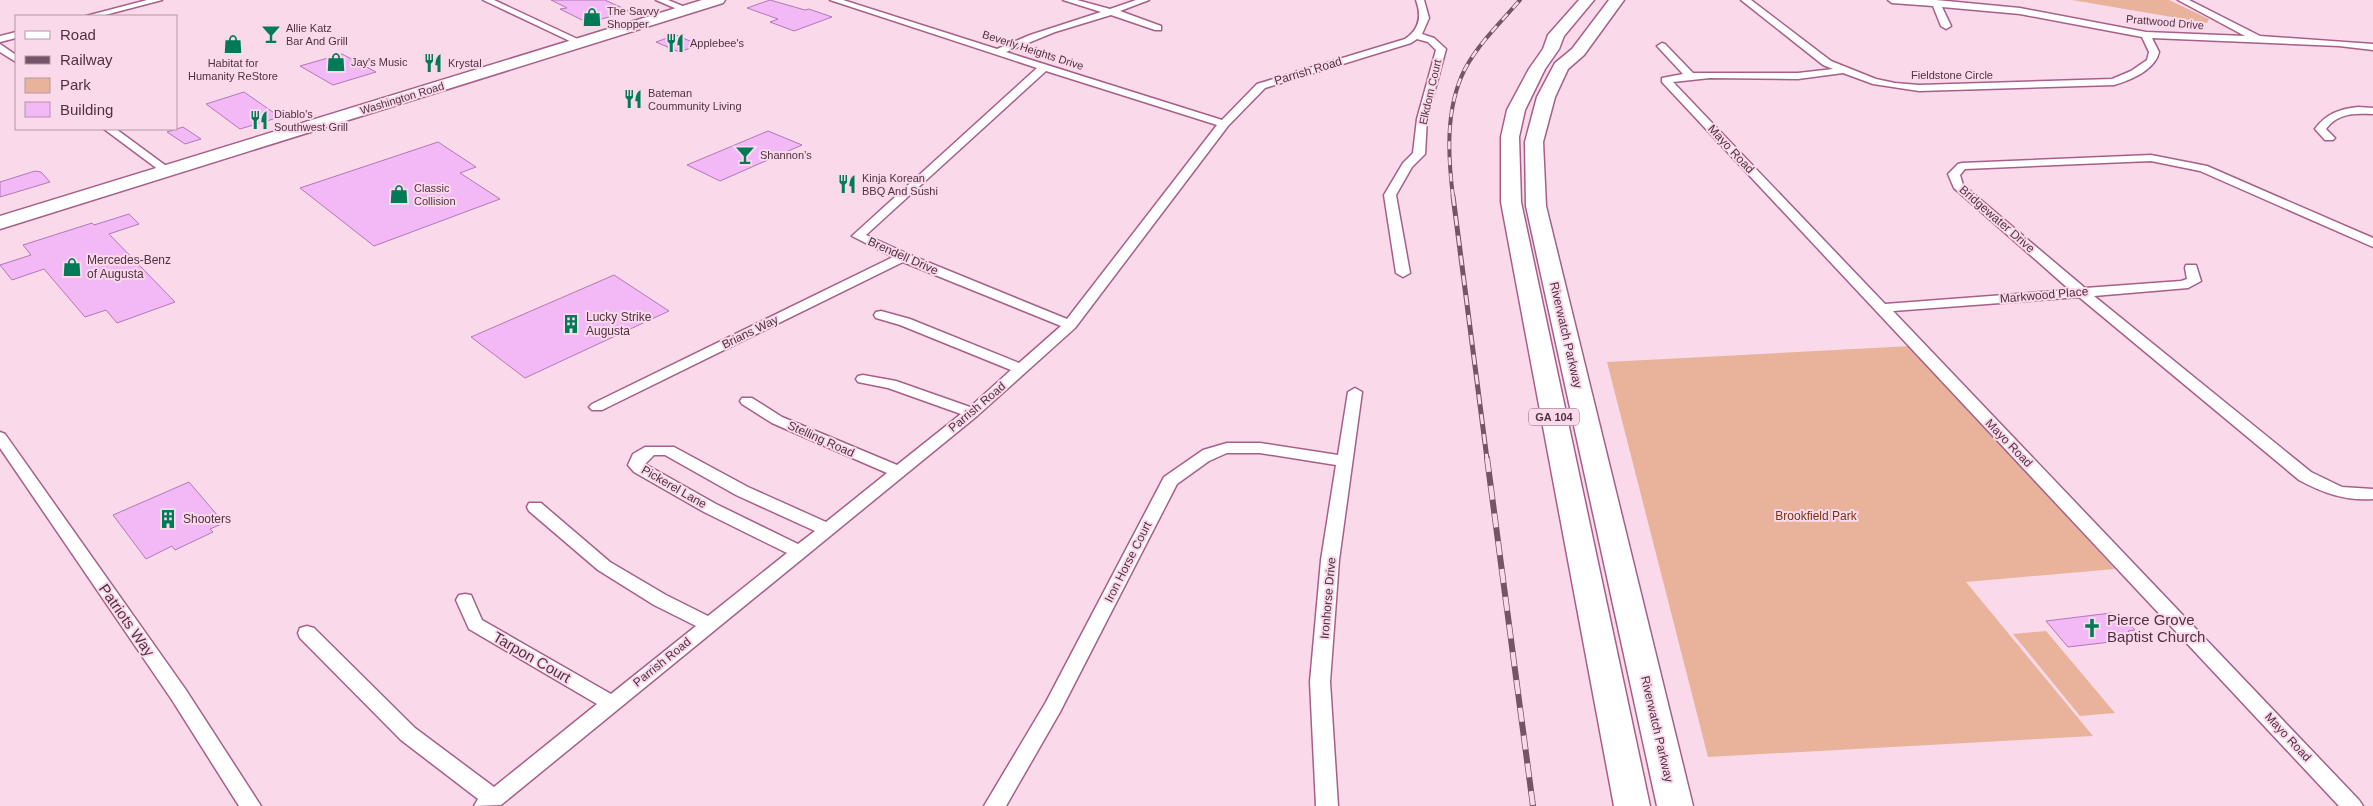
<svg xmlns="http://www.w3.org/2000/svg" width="2373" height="806" font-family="Helvetica,sans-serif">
<rect width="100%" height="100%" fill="#fad9eb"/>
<g fill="#e9b39b">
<polygon points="2072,0 2169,0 2209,19 2207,23"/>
<polygon points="1911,346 2115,569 1966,582 2093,736 1708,757 1607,362"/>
<polygon points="2046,631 2115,713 2080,716 2013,634"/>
</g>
<g fill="#f3b8f6" stroke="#b179b4">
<polygon points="551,0 605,0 629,11 588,23 560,9 567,8"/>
<polygon points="770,0 805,10 809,9 832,17 794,31 770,22 778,19 747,8"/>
<polygon points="676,35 699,45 679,52 656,42"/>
<polygon points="342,54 376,72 333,85 300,66"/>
<polygon points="244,92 280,117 240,129 206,104"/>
<polygon points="183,127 201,139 185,144 167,132"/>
<polygon points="768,131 802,145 720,181 687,165"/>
<polygon points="438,142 476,167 460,173 500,199 374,246 300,188"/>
<polygon points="35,171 41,172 50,182 0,197 0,182"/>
<polygon points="129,214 139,224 109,234 175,302 117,323 106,310 85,317 44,269 12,280 0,265 31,255 23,245 92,223 94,225"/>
<polygon points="614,275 669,311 525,378 471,337"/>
<polygon points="189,482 224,523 210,529 213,532 175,550 172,546 146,559 113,515"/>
<polygon points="2111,613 2118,620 2125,619 2135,630 2128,631 2136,639 2068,647 2046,621"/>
</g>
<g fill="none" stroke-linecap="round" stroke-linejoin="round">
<g stroke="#a75f89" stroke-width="3">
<g id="minor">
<polygon points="147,0 162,0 101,16 86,16"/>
<polygon points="483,0 494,0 584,42 576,44"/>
<polygon points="656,0 668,0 692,10 684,12"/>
<path d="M830,0H843L997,49L1030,35L1101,12L1063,0H1077L1110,9L1136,0H1149L1120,11L1161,26V30H1155L1111,15L1055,32L1006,52L1222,120L1257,84L1405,39C1420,29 1422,16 1416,0H1424L1429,18L1422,34L1434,38L1446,49L1427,119L1425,154L1412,167L1396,195L1410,273L1403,277L1396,273L1384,195L1403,163L1413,153L1417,119L1436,50L1428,42L1417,39L1411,43L1265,88L1228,126L1075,328L977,416L501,805L474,806L478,799L401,740L300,638L298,633L300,628L307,626L314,628L415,728L494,787L597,704L469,629L456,600L459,595L465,594L471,595L482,620L611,694L696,626L654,605L598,570L529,511L527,507L529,503H541L610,562L666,595L708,616L787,553L704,512L634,472L628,465L633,454L645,447H674L748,487L826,522L887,473L772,423L742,404L740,401L742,398H752L782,417L897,465L961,414L888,388L858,382L856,379L858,376L863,375L896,381L970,407L1011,370L900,325L876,318L874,315L876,312L881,311L910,319L1019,363L1061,326L903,262L602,410H592L589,407L592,404L893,257L852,236L1037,68ZM1046,71L1217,125L1067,319L908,254L866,235ZM654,455H665L736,495L815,531L798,544L716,504L645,464Z"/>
<path d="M1741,0H1751L1831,61L1876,79L1895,83L1919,85L2112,79L2131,71L2147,60L2149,52L2142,37L2020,14L1942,7L1951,26L1946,29L1941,26L1933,6L1892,3L1888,0H1936L2020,8L2146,32L2245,36L2178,0H2189L2260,36L2373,44V50L2339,46L2152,38L2159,52C2155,70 2131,80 2114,85L1919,91L1873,84L1843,73L1798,79L1710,78L1673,82L1885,304L2070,290L1954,188L1948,174L1958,164L1962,163L2151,155L2207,166L2373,238V247L2200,171L2151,161L1965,169L1960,175L1963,185L2085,288L2181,281L2187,279L2185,268L2186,265H2196L2201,281L2188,288L2094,296L2311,472L2342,487L2373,489V499C2345,501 2323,493 2299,480L2079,297L1893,311L2359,800L2363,806H2339L1662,82V78L1683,74L1657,46L1662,43L1665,44L1693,73H1798L1833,69L1823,65Z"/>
<polygon points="16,32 16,38 0,42 0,36"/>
<polygon points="0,44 16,55 16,62 0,52"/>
<path d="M2358,107L2373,108V114C2355,113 2337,113 2326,129L2335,138L2333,140H2325L2315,129C2326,114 2339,109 2358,107Z"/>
<polygon points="104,129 116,129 173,171 167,174 163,173"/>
<polygon points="1355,388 1362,392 1339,560 1330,682 1338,806 1316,806 1310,682 1321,560 1336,465 1260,453 1227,453 1209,461 1177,484 1060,712 1006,806 984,806 1046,702 1164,477 1203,450 1227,443 1260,443 1338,455 1348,392"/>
<polygon points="0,432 5,434 186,690 261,806 239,806 172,700 0,448"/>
</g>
</g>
<g stroke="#a75f89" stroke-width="3">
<g id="primary">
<polygon points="702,0 725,0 723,3 0,229 0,216"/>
<polygon points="1579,0 1594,0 1564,36 1559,49 1545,69 1525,110 1519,137 1521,202 1650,806 1614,806 1501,202 1501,137 1507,110 1529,69 1543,49 1548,35"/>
<polygon points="1609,0 1624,0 1584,55 1568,69 1555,97 1543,142 1546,206 1693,806 1657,806 1526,206 1525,142 1537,97 1555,63 1572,49"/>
</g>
</g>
<use href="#minor" fill="#fff" fill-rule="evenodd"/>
<use href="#primary" fill="#fff" fill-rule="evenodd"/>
<g stroke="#745567" stroke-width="4">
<path id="rail-far2" d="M1453,197C1448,156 1445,108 1465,69C1479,43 1501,22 1520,0"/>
</g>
<g stroke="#745567" stroke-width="5">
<polyline id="rail-far1" points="1453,196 1487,459"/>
</g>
<g stroke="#745567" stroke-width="6">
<polyline id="rail" points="1487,458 1533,806"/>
</g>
<use href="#rail-far2" stroke="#fad9eb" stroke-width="2.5" stroke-dasharray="8" stroke-linecap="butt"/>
<use href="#rail-far1" stroke="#fad9eb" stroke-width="3" stroke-dasharray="10" stroke-linecap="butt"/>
<use href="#rail" stroke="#fad9eb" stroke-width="4.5" stroke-dasharray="14" stroke-linecap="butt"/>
</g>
<defs>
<g id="shop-bare" transform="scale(1.5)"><path d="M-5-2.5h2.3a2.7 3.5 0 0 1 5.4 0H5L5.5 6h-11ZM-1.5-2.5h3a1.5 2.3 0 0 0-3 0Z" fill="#007a57" stroke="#fad9eb" stroke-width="2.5" paint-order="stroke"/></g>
<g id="bar-bare" transform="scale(1.5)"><path d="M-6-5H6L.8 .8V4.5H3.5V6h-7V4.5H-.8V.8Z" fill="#007a57" stroke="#fad9eb" stroke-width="2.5" paint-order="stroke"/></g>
<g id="restaurant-bare" transform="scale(1.5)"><path d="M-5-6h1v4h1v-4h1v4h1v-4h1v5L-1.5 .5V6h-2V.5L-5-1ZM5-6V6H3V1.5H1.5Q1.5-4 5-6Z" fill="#007a57" stroke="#fad9eb" stroke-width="2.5" paint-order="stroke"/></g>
<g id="building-bare" transform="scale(1.5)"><path d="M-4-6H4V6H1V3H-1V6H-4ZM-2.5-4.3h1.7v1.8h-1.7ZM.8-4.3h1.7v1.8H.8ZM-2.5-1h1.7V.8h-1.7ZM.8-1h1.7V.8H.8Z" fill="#007a57" stroke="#fad9eb" stroke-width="2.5" paint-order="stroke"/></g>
<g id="church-bare" transform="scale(1.5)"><path d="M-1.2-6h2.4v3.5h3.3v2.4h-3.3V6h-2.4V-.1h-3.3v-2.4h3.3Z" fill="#007a57" stroke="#fad9eb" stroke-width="2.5" paint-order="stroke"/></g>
</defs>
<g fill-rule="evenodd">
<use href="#shop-bare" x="592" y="17"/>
<use href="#bar-bare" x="271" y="34"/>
<use href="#restaurant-bare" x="675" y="43"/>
<use href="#shop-bare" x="233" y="44"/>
<use href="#shop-bare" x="336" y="62"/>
<use href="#restaurant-bare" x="433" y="63"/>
<use href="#restaurant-bare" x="633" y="99"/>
<use href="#restaurant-bare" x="259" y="120"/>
<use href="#bar-bare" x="745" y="155"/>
<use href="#restaurant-bare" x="847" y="184"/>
<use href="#shop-bare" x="399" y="194"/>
<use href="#shop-bare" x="72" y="267"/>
<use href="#building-bare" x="571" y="324"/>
<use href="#building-bare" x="168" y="519"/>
<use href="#church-bare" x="2092" y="628"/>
</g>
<g text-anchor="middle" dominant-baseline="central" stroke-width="4" stroke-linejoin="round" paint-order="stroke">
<g font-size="11" fill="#503143" stroke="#fad9eb" text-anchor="start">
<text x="607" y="11">The Savvy<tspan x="607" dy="13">Shopper</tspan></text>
<text x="286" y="28">Allie Katz<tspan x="286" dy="13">Bar And Grill</tspan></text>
<text x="690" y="43">Applebee's</text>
<text x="351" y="62">Jay's Music</text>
<text x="233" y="63" text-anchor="middle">Habitat for<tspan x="233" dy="13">Humanity ReStore</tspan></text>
<text x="448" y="63">Krystal</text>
<text x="648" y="93">Bateman<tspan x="648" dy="13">Coummunity Living</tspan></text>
<text x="274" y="114">Diablo's<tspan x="274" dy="13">Southwest Grill</tspan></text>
<text x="760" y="155">Shannon’s</text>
<text x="862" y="178">Kinja Korean<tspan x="862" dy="13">BBQ And Sushi</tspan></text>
<text x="414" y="188">Classic<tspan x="414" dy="13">Collision</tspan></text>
</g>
<g font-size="11" fill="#503143" stroke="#fad9eb">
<text transform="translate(2165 22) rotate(5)">Prattwood Drive</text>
<text transform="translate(1033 50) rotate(18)">Beverly Heights Drive</text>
<text x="1952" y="75">Fieldstone Circle</text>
<text transform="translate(1430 92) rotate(-77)">Elkdom Court</text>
<text transform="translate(402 98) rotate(-17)">Washington Road</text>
</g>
<rect fill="#fad9eb" stroke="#836375" stroke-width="1" x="1529" y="408.5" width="50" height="17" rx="4"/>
<g font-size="11" font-weight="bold" fill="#503143">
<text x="1554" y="417">GA 104</text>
</g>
<g font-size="12" fill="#503143" stroke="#fad9eb">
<text transform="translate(1308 71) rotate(-17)">Parrish Road</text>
<text transform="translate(1731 149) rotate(47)">Mayo Road</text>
<text transform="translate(1997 219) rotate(41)">Bridgewater Drive</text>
<text transform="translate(903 256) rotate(24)">Brendell Drive</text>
<text transform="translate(2044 295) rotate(-5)">Markwood Place</text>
<text transform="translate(750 332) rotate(-26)">Brians Way</text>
<text transform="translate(1566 335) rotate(77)">Riverwatch Parkway</text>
<text transform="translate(977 407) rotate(-40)">Parrish Road</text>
<text transform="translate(821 439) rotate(24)">Stelling Road</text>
<text transform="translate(2009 443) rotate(46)">Mayo Road</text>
<text transform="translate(674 487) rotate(30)">Pickerel Lane</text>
<text transform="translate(1128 562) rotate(-63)">Iron Horse Court</text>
<text transform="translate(1328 598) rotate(-85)">Ironhorse Drive</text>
<text transform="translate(662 662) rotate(-39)">Parrish Road</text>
<text transform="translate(1657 729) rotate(77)">Riverwatch Parkway</text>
<text transform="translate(2288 737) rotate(47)">Mayo Road</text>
</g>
<g font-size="12" fill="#503143" stroke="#fad9eb" text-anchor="start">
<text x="87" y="260">Mercedes-Benz<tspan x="87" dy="14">of Augusta</tspan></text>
<text x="586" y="317">Lucky Strike<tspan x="586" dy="14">Augusta</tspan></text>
<text x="183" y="519">Shooters</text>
</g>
<g font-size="12" fill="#7a350f" stroke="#fad9eb">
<text x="1816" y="516">Brookfield Park</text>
</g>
<g font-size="15" fill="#503143" stroke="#fad9eb" text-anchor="start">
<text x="2107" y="619">Pierce Grove<tspan x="2107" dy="17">Baptist Church</tspan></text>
</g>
<g font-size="15" fill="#503143" stroke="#fad9eb">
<text transform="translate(127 620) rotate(55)">Patriots Way</text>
<text transform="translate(532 657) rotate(30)">Tarpon Court</text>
</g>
</g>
<rect x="15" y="15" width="162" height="115" fill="#fad9eb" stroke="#b696a8"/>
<rect x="25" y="31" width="25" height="8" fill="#ffffff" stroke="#b696a8"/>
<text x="60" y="40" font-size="15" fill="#503143">Road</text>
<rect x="25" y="56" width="25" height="8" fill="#745567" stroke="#b696a8"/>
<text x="60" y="65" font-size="15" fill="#503143">Railway</text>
<rect x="25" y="78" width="25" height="15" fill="#e9b39b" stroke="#b696a8"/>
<text x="60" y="90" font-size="15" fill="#503143">Park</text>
<rect x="25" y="102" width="25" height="15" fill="#f3b8f6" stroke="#b696a8"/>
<text x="60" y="115" font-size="15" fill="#503143">Building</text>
</svg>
